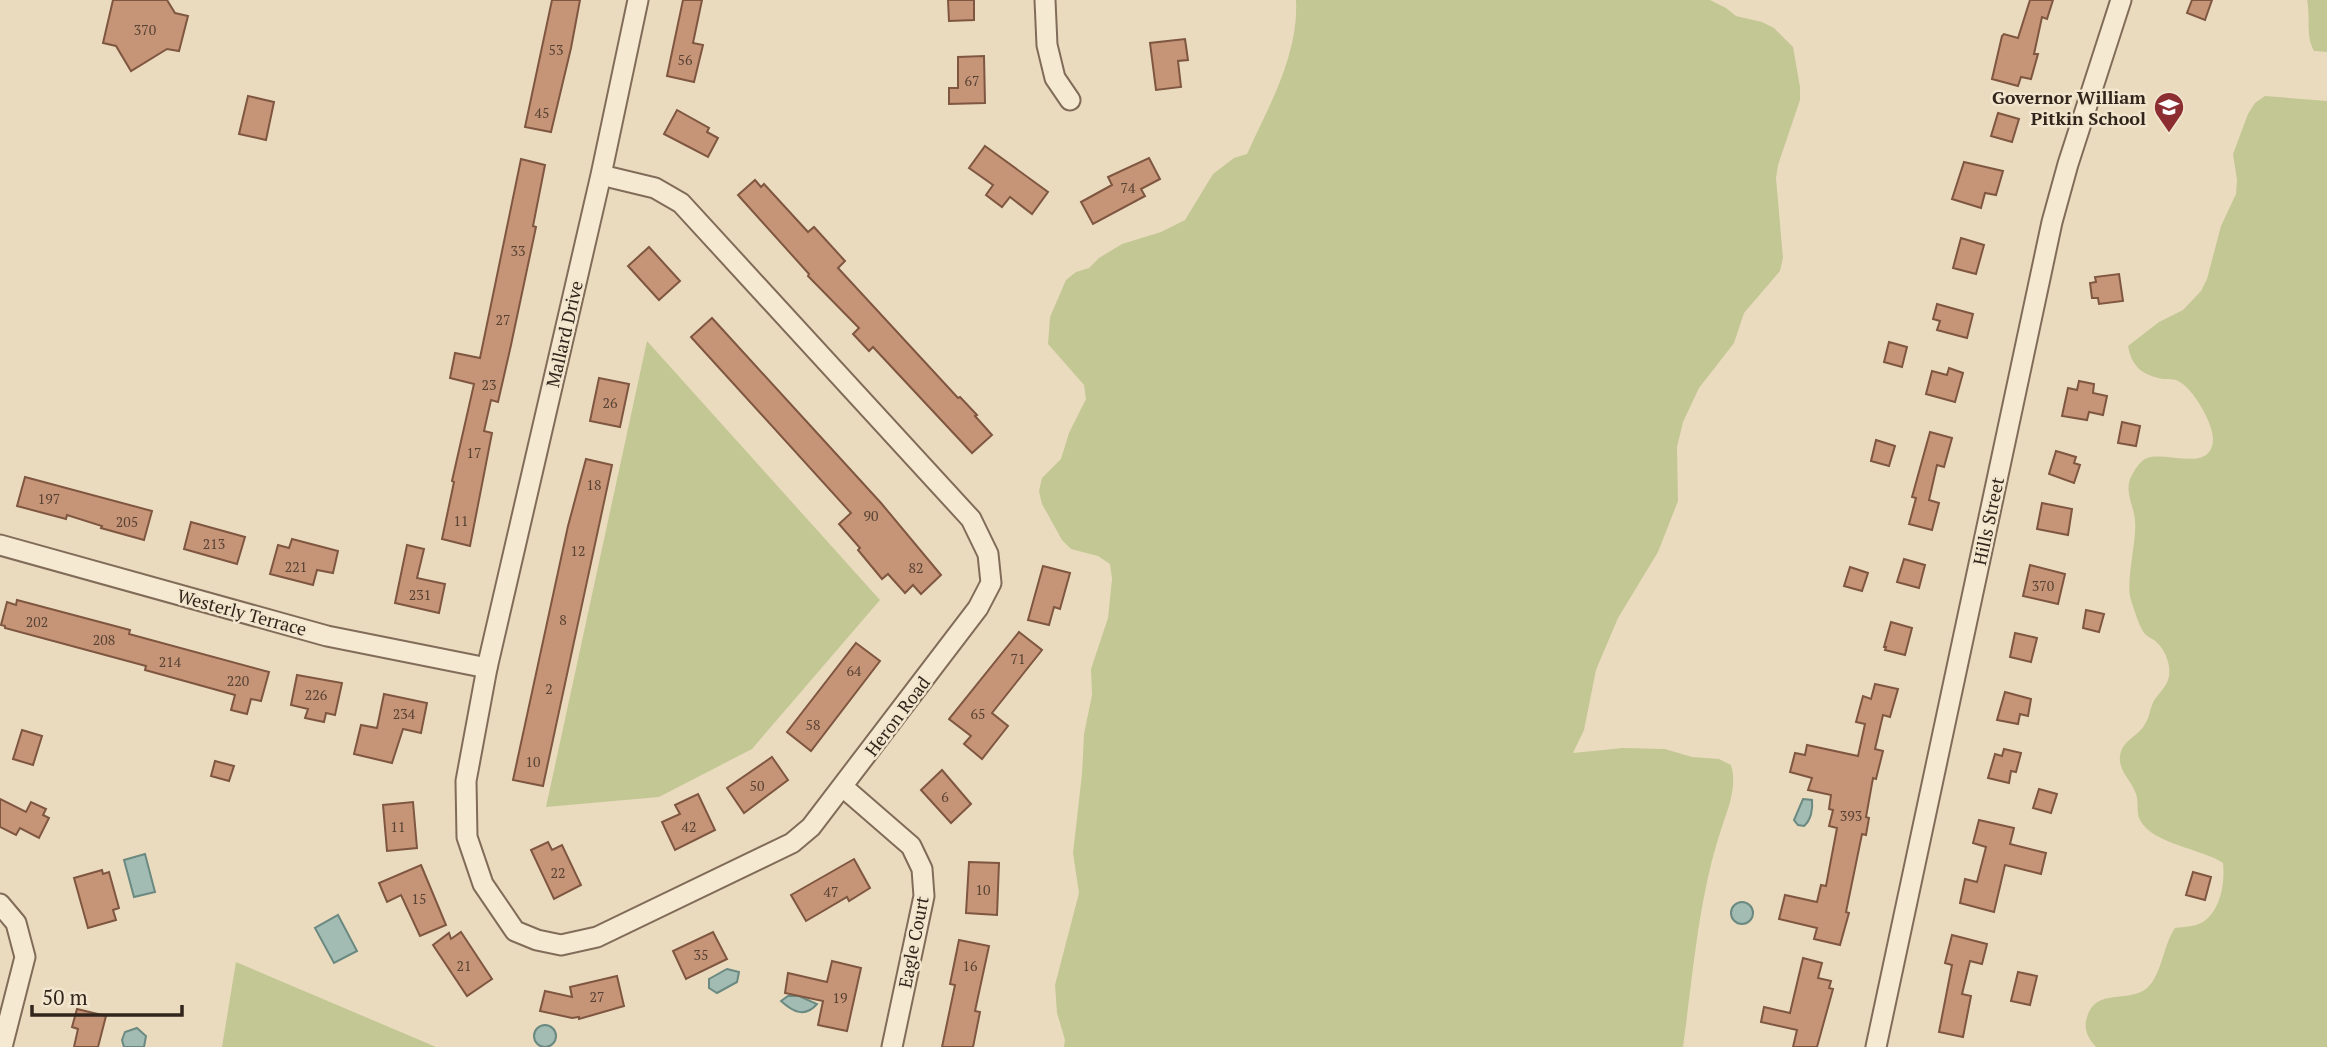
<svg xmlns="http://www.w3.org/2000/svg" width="2327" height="1047" font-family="'PT Serif',serif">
<rect width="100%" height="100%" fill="#eadbbf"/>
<g fill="#c3c794">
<path d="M1296,0H1710L1726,8L1736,16L1762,22L1774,28L1793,47L1800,87V100L1778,165L1776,178L1783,258L1780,271L1744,313L1734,343L1699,388L1683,422L1677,447L1678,501L1658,552L1618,618L1596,670L1584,730L1573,753L1623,748L1665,749L1692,757L1719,759L1731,765C1738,788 1727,810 1720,833C1698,901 1693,976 1683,1047H1064L1065,1040L1057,1013L1055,985L1079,893L1073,853L1082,774L1084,734L1092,695L1091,669L1108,618L1112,579L1110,564L1098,556L1071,549L1062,540L1042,504L1039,491L1042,478L1061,459L1069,433L1086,399L1084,385L1048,344L1050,317L1066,280L1076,272L1089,268L1099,258L1122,244L1161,232L1185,220L1213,174L1234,158L1247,154C1269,106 1299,54 1296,0Z"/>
<path d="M2307,0H2327V52L2314,51C2305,34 2311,19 2307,0Z"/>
<path d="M2265,96L2327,101V1047H2096C2088,1038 2083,1029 2087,1017C2096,987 2128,1004 2147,988C2162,975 2163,945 2175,928C2184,927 2197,926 2203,922C2221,910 2225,882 2223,863C2203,849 2152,844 2140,820C2136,813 2139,802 2136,794C2132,781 2118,771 2120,756C2122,740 2138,737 2145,724C2150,717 2150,706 2155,699C2163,688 2171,683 2169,667C2168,657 2162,646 2154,640C2151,638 2148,637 2145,634C2139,627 2134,609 2131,600C2125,582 2137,542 2135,521C2134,505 2123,490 2132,475C2135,469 2140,462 2145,459C2164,449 2212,475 2213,439C2213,423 2193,388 2178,381C2174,379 2167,379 2163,379C2142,375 2132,367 2128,346L2159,322L2183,310L2201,291L2207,279L2221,226L2236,194L2237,180L2233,154L2248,114L2255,103Z"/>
<polygon points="647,341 880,600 752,749 659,797 546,807"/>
<polygon points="236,962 436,1047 222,1047"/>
</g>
<g fill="#a2bcb3" stroke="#6a8980" stroke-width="2">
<path d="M1803,799L1812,800C1813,809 1811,820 1804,826L1798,825L1794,820Z"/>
<polygon points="145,854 155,892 134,897 124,860"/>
<circle cx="1742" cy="913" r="11"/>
<polygon points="338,915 357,951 334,963 315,928"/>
<polygon points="727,969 739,972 737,982 717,993 709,988 709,979"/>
<path d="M788,996H799L817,1004C805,1018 793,1012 781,1001Z"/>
<circle cx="545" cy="1036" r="11"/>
<polygon points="137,1028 146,1036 144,1047 124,1047 122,1040 125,1032"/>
</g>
<g fill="#c69477" stroke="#7f5640" stroke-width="2">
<polygon points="113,0 167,0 175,13 188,16 179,51 167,49 131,71 116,46 103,43"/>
<polygon points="552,0 580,0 571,48 551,132 525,127"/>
<polygon points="683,0 702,0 693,43 703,45 694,82 667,76"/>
<polygon points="948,0 974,0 974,20 949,21"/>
<polygon points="2030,0 2053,0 2047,19 2042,17 2034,54 2038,54 2031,79 2021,77 2018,86 1992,79 2002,36 2004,34 2018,38"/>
<polygon points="2192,0 2212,0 2205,20 2187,13"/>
<polygon points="1185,39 1188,60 1178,61 1181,87 1156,90 1150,43"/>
<polygon points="984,56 985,103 949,104 949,88 958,88 958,57"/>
<polygon points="248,96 274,102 266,140 239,134"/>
<polygon points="677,110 709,128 707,132 718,138 708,157 664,134"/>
<polygon points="1998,113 2019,119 2012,142 1991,136"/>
<polygon points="985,146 1048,192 1032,214 1010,197 1002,207 986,195 993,185 969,168"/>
<polygon points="1149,158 1160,179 1141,189 1145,196 1093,224 1081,202 1112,185 1108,177"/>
<polygon points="521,159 545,165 533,226 536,227 511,345 498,402 491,400 484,431 492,433 470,546 442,539 454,482 452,481 474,384 450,378 455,353 480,358"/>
<polygon points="1964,162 2003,171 1996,195 1985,193 1981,208 1952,199"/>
<polygon points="755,180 761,187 764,184 808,232 814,227 845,261 838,268 958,398 960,397 977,415 975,416 992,435 972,453 873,347 869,351 853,334 859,328 808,276 809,274 738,195"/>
<polygon points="1961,238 1984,245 1976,274 1953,268"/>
<polygon points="649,247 680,281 659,300 628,266"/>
<polygon points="2119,274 2123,301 2099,304 2098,298 2092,298 2090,283 2096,282 2095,277"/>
<polygon points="1937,304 1973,314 1967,338 1937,330 1940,321 1933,319"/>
<polygon points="712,318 881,503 941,575 921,594 913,585 905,593 888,574 882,579 858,550 860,548 839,524 851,513 691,337"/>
<polygon points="1889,342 1907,347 1902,367 1884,362"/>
<polygon points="1949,368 1963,373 1955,402 1926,394 1932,371 1947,375"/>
<polygon points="599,378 629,384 620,427 590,421"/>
<polygon points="2079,381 2094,384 2093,393 2107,396 2103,415 2089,412 2087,420 2062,416 2068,388 2077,390"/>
<polygon points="2122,422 2140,426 2136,446 2118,443"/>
<polygon points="1930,432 1952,438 1944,467 1937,465 1929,500 1939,503 1932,530 1909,524 1916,498 1912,497"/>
<polygon points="1876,440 1895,446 1889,466 1871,461"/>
<polygon points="2056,451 2076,457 2074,463 2080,465 2074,483 2049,474"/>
<polygon points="586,459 612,465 543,786 513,780 568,526"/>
<polygon points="25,477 152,511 144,540 101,528 102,526 67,515 66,519 17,506"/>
<polygon points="2042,503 2072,509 2068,535 2037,529"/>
<polygon points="191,522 245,537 237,564 184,549"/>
<polygon points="292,539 338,551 333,573 317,570 313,585 270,574 278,545 289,548"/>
<polygon points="407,545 424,549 417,578 445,584 439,613 395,603"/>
<polygon points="1904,559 1925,565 1919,588 1897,582"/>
<polygon points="2030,565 2065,574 2058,604 2023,596"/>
<polygon points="1043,566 1070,573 1060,609 1054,607 1049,625 1028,620"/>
<polygon points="1850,567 1868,573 1862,591 1844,586"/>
<polygon points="17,600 130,630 129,634 269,672 261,701 251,699 247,714 231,710 235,695 145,670 146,666 5,628 5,626 1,625 7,602 16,605"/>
<polygon points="2086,610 2104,614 2099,632 2083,628"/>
<polygon points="1891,622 1912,628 1905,655 1885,650 1886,647 1884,647"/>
<polygon points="1019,632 1042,650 992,713 1008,726 982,759 964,744 971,736 949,719"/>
<polygon points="2015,633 2037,638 2031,662 2010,657"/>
<polygon points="856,643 880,661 811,751 787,732"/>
<polygon points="297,675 342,683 335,715 326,713 324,722 305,718 308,709 291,705"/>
<polygon points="1875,684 1898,689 1890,717 1883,715 1875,749 1883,751 1876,779 1873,778 1866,817 1869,818 1866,835 1862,834 1846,912 1849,913 1840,945 1814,939 1817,928 1779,919 1785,895 1817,902 1821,885 1826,886 1837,828 1829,826 1833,810 1829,809 1831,795 1808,790 1812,778 1790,772 1795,753 1805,755 1807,745 1858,756 1865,724 1856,722 1863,696 1871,699"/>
<polygon points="2005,692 2031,699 2028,716 2020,714 2018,724 1997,720"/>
<polygon points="384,694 427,703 421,733 403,729 392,763 354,754 361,725 377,728"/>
<polygon points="22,730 42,736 33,765 13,759"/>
<polygon points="2004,749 2021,753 2016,772 2011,771 2009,783 1988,778 1995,754 2002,756"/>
<polygon points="772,757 788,780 744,813 727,788"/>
<polygon points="215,761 234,766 229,781 211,776"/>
<polygon points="942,770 971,804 951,823 921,790"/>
<polygon points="2039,789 2057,794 2051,813 2033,808"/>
<polygon points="698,794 715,830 675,850 662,822 680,814 675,805"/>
<polygon points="0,799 26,812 31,802 46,809 43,815 49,818 39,838 20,828 16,835 0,827"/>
<polygon points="413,802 417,848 387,851 383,805"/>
<polygon points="1979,820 2014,828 2010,844 2046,853 2041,874 2005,865 1994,912 1960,903 1965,879 1977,882 1986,847 1973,843"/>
<polygon points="548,842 552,850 562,845 581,885 554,899 531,850"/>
<polygon points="854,859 870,888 849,901 847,897 806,921 791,895"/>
<polygon points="969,862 999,863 997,915 966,913"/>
<polygon points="421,865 446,925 420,936 401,895 387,902 379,883"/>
<polygon points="102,870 103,874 109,872 119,908 113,910 116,920 88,928 74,878"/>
<polygon points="2193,872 2211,877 2205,900 2186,895"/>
<polygon points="461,932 492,979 467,996 433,945 449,933 451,939"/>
<polygon points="713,932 727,959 686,979 673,951"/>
<polygon points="1952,935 1987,944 1982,964 1970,961 1962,994 1971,996 1963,1037 1939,1032 1952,965 1945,963"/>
<polygon points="959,940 989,946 975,1011 980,1012 973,1047 942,1047 955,985 950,984"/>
<polygon points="1803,958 1822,963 1818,978 1831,981 1829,988 1833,989 1817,1047 1793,1047 1797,1030 1761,1022 1764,1007 1790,1013"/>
<polygon points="832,961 861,968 847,1031 818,1025 823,1001 785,993 788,973 827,982"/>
<polygon points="2018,972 2037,976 2030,1005 2011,1001"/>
<polygon points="617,976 624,1006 579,1019 579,1017 572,1018 540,1011 545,991 572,997 570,987"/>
<polygon points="77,1009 106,1016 98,1047 74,1047 78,1029 72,1027"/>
</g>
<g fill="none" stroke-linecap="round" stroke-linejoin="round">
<g stroke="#816c59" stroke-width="23">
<g id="minor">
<polyline points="1045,0 1047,45 1055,78 1070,100"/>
<polyline points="601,175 655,188 681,203 971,519 988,554 991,583 978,608 811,827 792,843 597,937 561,945 537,940 515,931 483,884 467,837 466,781 487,668 601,175 638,0"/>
<polyline points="0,545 327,636 487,668"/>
<polyline points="843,787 911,846 922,869 924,896 892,1047"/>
<polyline points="0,904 16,923 25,957 2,1047"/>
<polyline points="1876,1047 2052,222 2068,164 2121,0"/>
</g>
</g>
<use href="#minor" stroke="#f6e9d1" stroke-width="19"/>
</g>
<defs>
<g id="school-pin" transform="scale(1.575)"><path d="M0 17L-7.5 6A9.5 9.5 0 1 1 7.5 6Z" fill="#8c2d32" stroke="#f2e6ce"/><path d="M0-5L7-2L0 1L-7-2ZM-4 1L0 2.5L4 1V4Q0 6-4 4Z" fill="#fff"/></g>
</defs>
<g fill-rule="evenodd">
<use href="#school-pin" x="2169" y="107"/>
</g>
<g text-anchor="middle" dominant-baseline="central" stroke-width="5" stroke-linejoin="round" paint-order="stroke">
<g font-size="14" fill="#574233">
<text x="145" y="29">370</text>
<text x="556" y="49">53</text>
<text x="685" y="59">56</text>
<text x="972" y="80">67</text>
<text x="542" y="112">45</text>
<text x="1128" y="187">74</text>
<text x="518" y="250">33</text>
<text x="503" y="319">27</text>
<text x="489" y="384">23</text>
<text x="610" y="402">26</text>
<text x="474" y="452">17</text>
<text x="594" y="484">18</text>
<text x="49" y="498">197</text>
<text x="871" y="515">90</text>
<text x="461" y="520">11</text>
<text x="127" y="521">205</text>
<text x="214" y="543">213</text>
<text x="578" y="550">12</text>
<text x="296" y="566">221</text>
<text x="916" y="567">82</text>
<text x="2043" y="585">370</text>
<text x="420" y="594">231</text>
<text x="563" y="619">8</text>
<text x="37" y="621">202</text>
<text x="104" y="639">208</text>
<text x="1018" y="658">71</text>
<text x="170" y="661">214</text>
<text x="854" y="670">64</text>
<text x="238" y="680">220</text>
<text x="549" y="688">2</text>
<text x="316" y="694">226</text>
<text x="404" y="713">234</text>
<text x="978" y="713">65</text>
<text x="813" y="724">58</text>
<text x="533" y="761">10</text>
<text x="757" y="785">50</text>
<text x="945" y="796">6</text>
<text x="1851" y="815">393</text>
<text x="398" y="826">11</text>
<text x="689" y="826">42</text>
<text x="558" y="872">22</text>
<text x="983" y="889">10</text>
<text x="831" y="891">47</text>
<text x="419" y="898">15</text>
<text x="701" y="954">35</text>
<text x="464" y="965">21</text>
<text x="970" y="965">16</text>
<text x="597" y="996">27</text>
<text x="840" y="997">19</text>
</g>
<g font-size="18" font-weight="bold" fill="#32261c" stroke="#f2e6ce" text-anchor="end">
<text x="2146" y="97">Governor William<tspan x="2146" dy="21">Pitkin School</tspan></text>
</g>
<g font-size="18" fill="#32261c" stroke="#f2e6ce">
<text transform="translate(564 334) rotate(-77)">Mallard Drive</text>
<text transform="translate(1988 521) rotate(-78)">Hills Street</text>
<text transform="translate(242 612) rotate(15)">Westerly Terrace</text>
<text transform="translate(897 716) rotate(-53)">Heron Road</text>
<text transform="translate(913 942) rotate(-79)">Eagle Court</text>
</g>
</g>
<path d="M32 1005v10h150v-10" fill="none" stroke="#32261c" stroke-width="3.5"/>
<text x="42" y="1005" font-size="21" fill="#32261c" stroke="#f2e6ce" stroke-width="5" paint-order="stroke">50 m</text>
</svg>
